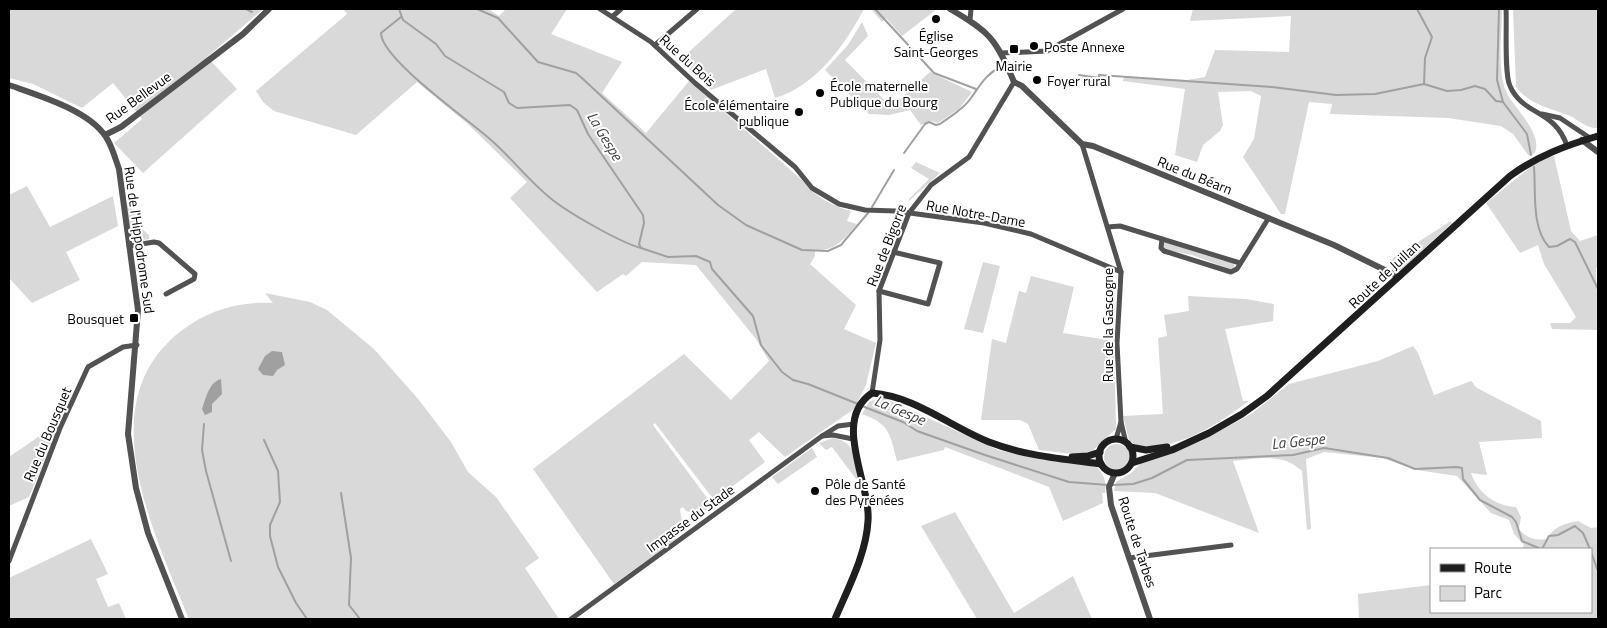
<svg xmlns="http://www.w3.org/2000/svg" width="1607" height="628" font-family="'Titillium Web',sans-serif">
<rect width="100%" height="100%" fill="#fff"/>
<g fill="#d9d9d9">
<polygon points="9,9 263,9 207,57 237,89 143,173 114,143 142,119 113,83 82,108 33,84 9,78"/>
<path d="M343,9H488L499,16L506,9H567L551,34L622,62L602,93L646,133L689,81L802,180C814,196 832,206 851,211L847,221L857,224C844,239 836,251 815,250V256L810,264L856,305L844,329L876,343L866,385L854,409L785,457L759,432L749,440L765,462L714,500L655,423L653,425L713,506L699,514L686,511L683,507L680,509L682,522L671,531L676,539L614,584L533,469L684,354L731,400L769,361L756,339L696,265L642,262L626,276L623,274L597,292L510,198L527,182L469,125L417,82L356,135L274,111L263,102L256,91L347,14Z"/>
<path d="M736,9H864C845,45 816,86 775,98L766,69L711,90L680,60Z"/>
<polygon points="871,9 937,9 902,36 886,18 882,22"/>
<path d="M1193,9H1502C1502,32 1497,70 1506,91C1513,108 1543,132 1535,153L1529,156L1513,134L1501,126L1448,118L1330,114L1332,104L1309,102L1285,214H1281L1243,157L1254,139L1261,96L1251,91L1218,92L1223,125L1220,131L1203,145L1197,162L1175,155L1185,89L1123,81L1124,77L1187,80L1205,77L1215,50L1289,52L1291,16L1190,21Z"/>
<path d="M1513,9H1598V128C1587,129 1580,121 1570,116C1550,108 1530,105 1516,87Z"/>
<polygon points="862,22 868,36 845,60 891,107 930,72 972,92 959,109 938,123 931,121 921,125 910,110 889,115 869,114 825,70 848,45"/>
<polygon points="1554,156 1571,231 1580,241 1598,235 1598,267 1596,268 1598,330 1552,329 1550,323 1570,323 1576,317 1544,264 1538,245 1520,253 1486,203 1542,158"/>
<polygon points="916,162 940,173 909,201 909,199 929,179 911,168"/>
<polygon points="27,186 50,227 113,196 118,226 66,252 80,280 32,303 9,278 9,195"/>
<polygon points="128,203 139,220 135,221 136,228 141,228 149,235 149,239 133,242 131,240 126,204"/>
<polygon points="1451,221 1452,223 1401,270 1393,270 1389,265 1393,258"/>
<polygon points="1165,242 1224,261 1225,259 1234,263 1235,268 1232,270 1192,255 1165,250 1163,244"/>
<polygon points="983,262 1000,266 983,333 964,329"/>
<polygon points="1031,276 1074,287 1063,333 1114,341 1116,429 1090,453 1080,455 1039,450 1028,424 1020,420 981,420 992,339 1006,343 1019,291 1026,293"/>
<path d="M265,293L310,302L327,310L374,349L419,400L451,442L468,472L496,497L539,558L525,568L559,619H189C155,535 88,402 181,331C208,310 239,301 273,303Z"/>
<path d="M1188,296L1246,299L1274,304L1273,321L1225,329L1243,401H1249C1216,425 1180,450 1138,446L1129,440L1123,416L1163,414L1158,338L1167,336L1164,315L1189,311Z"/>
<path d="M1413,346L1418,353L1434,395L1471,381L1477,388L1541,421L1542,438L1479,442L1487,475L1471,473C1478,493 1495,506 1516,507L1521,517L1519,529C1526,538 1536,541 1547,539C1554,526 1564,524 1578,521L1591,528L1598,527V619H1359L1358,594L1431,585V612H1591V549H1522L1524,545L1514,534L1509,520L1491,513L1457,476L1417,470L1382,458L1324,452L1306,459L1311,529L1307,530L1302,471C1282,452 1258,459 1233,461L1259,533L1155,493L1114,491L1116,482L1131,473L1141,463L1201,441L1251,414L1289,384L1378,361Z"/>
<path d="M882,397L998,450L1044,460L1096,466C1104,475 1107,481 1105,493H1102L1103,503L1063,521L1049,487L945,447L944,450L897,461C890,434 890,424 862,414L869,402Z"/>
<polygon points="60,422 29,497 9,506 9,457"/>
<path d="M833,438C856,442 854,458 859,477L856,479L832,447L826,450L819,443Z"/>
<circle cx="1117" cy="457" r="13"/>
<polygon points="812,448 817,457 778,484 772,477"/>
<polygon points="955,512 1014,613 1073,576 1092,619 977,619 921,526"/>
<polygon points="91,539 108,574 96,579 108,607 119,603 126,619 9,619 9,578"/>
</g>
<g fill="#a0a0a0">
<polygon points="272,351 282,352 285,365 277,370 273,376 263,375 258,369 265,356"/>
<path d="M221,379L222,394L212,404V412L205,415L202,409C206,398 209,382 221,379Z"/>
</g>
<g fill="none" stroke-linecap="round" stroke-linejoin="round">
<g stroke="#a0a0a0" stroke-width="2">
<polyline points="246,9 252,12"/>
<polyline points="399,9 403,20 436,44 445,56 504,92 509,103 517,108 570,105 577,110 588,134 643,215 644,223 639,244 641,248 668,257 696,256 710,262 712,269 753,316 761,345 782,372 793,380 808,384 858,404"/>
<polyline points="477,9 498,18 538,62 576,73 583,79 718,205 746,225 802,250 828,251 841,245 868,213"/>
<polyline points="875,9 934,73 976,89"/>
<polyline points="1417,9 1432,37 1425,58 1424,84"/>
<polyline points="1499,9 1497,80 1503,102 1527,134 1531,155"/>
<path d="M401,17L381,33C381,59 469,120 491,140C513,159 530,183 554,201C571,214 621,243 641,248"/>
<polyline points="1079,75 1099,78 1099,75 1272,87 1336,95 1375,94 1424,84 1447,91 1461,90 1475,86 1485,89 1496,101 1503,102"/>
<path d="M904,153L925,124L929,122L936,125L940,124C951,116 964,109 971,98C981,84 986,74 1002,66"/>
<path d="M1534,167C1536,190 1531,228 1549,247L1557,246L1570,239L1575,242L1598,289"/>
<polyline points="872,207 894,170"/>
<polyline points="862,406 903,422 917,431 985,455 1069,482 1108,485"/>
<polyline points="204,424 202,450 206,471 231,561"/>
<polyline points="264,440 278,471 280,502 270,525 270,536 278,567 296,603 307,619"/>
<polyline points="1113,485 1133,484 1152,478 1187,460 1293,455 1324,448 1388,458 1415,469 1457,467 1462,468 1463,479 1480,500 1512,517 1516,522 1522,541 1541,549"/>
<polyline points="341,493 351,558 349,605 360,619"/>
<polyline points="1542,549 1549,536 1558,535 1575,526 1583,533 1590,549"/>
<polyline points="1591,552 1598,571"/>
</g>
<g stroke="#525252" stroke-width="5">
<polyline points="600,9 651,42 695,83 795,167 812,188 839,204 865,210 895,211 984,223 1031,234 1121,272"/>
<path d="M1506,9C1507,25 1504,74 1510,86C1523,116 1555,109 1567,146"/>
<polyline points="613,16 621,9"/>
<polyline points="970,20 971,9"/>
<polyline points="655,45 697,9"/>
<polyline points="1002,53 1047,51 1123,9"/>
<polyline points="1542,114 1560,118 1590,138"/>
<polyline points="1082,144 1121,272 1117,343 1121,422"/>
<polyline points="1108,227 1120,226 1240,263"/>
<polyline points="1162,239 1161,248 1164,251 1231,272 1237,269 1268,219"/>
<polyline points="129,246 154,242 159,243 195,274 194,279 166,294"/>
<polyline points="879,291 928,304 940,263 893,252"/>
<polyline points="872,393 880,340 879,291 909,213 931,185 969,157 1014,82"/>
<polyline points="853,439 833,435 822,436 838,426 854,424"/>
<polyline points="1116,439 1121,422 1126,443"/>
<polyline points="1129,558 1231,545"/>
<polyline points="9,561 60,428 88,367 123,347 137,345"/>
<polyline points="571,619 822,436"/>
</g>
<g stroke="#525252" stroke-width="6">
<path d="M950,9C990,32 996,39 1014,82L1022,86L1082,144L1093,146L1334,245L1399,277"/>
<path d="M9,85C37,95 89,110 106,137C112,146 115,158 119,169L138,310L128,434L136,488L148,533L182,619"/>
<polyline points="105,135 121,127 243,34 269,9"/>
<polyline points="1582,140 1598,152"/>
<polyline points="1115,473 1109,487 1111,505 1150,619"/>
</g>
<g stroke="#1f1f1f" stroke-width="7">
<circle cx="1116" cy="456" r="17"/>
<polyline points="1130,447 1146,450 1167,447"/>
<polyline points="1072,457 1088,456 1100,452"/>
<path d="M1132,463L1172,450L1209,433L1242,414L1267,396L1510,176C1537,156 1567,145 1598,136"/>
<path d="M835,619C848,588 866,555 868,521C871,484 831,420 872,393C914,396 951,427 989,442C1025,456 1063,459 1101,464"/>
</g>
</g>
<g fill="#000" stroke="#fff" stroke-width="2">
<circle cx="936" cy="19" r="5"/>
<circle cx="1034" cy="46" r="5"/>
<rect x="1009" y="44" width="10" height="10" rx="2.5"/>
<circle cx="1037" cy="80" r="5"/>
<circle cx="820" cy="93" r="5"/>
<circle cx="799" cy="112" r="5"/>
<rect x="129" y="313" width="10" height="10" rx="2.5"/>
<circle cx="815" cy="491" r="5"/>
</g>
<g text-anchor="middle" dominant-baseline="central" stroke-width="4" stroke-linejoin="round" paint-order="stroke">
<g font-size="14" fill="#000" stroke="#fff" text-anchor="start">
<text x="936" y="35" text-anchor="middle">Église<tspan x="936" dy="16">Saint-Georges</tspan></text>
<text x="1044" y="46">Poste Annexe</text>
<text x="1014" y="65" text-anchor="middle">Mairie</text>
<text x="1047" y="80">Foyer rural</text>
<text x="830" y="85">École maternelle<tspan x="830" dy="16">Publique du Bourg</tspan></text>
<text x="789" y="104" text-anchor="end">École élémentaire<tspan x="789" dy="16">publique</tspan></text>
<text x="124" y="318" text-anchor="end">Bousquet</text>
<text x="825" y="483">Pôle de Santé<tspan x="825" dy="16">des Pyrénées</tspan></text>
</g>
<g font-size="14" fill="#000" stroke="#fff">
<text transform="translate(688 60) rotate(42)">Rue du Bois</text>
<text transform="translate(138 97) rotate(-36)">Rue Bellevue</text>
<text transform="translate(1195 175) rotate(22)">Rue du Béarn</text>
<text transform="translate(976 213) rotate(10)">Rue Notre-Dame</text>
<text transform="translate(140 240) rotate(82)">Rue de l'Hippodrome Sud</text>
<text transform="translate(886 245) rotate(-69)">Rue de Bigorre</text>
<text transform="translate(1384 274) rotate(-43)">Route de Juillan</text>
<text transform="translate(1107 325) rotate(-90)">Rue de la Gascogne</text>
<text transform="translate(47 434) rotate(-67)">Rue du Bousquet</text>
<text transform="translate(690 518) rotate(-36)">Impasse du Stade</text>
<text transform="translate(1138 542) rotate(72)">Route de Tarbes</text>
</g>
<g font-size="15" font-style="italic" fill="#414141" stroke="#fff">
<text transform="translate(605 136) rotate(59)">La Gespe</text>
<text transform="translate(900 410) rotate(23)">La Gespe</text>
<text transform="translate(1298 441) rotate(-6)">La Gespe</text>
</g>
</g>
<rect width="1607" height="628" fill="none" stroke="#000000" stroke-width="20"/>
<rect x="1430" y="548" width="162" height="65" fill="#ffffff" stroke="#999999"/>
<rect x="1440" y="564" width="25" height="8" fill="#1f1f1f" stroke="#999999"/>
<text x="1474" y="573" font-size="15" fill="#000000">Route</text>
<rect x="1440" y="586" width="25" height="15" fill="#d9d9d9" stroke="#999999"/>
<text x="1474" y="598" font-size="15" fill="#000000">Parc</text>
</svg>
